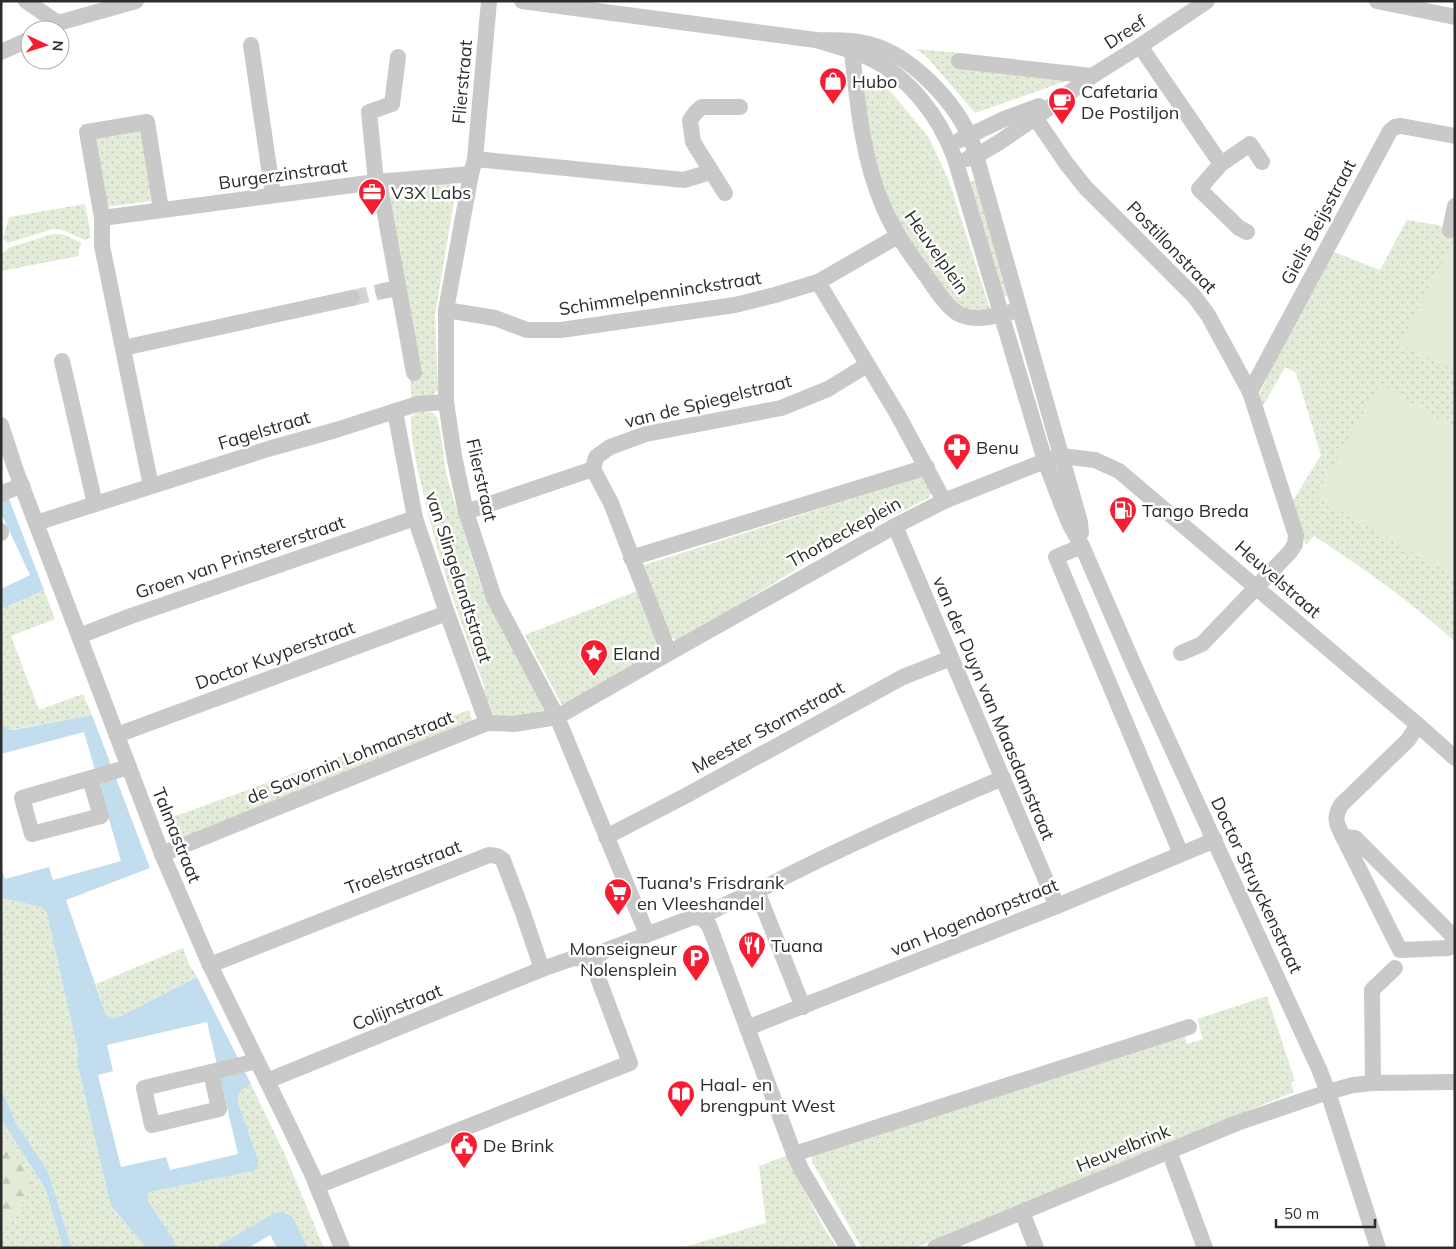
<svg xmlns="http://www.w3.org/2000/svg" width="1456" height="1249" font-family="Mulish,sans-serif">
<defs>
<pattern id="grass-dots" width="8" height="8" patternUnits="userSpaceOnUse" patternTransform="scale(1.25)"><rect width="8" height="8" fill="#e3ecd8"/><path d="M2 2h.1M6 6h.1" fill="none" stroke="#c3cbba" stroke-width="1.8" stroke-linecap="round"/></pattern>
<pattern id="forest-firs" width="22" height="20" patternUnits="userSpaceOnUse" patternTransform="scale(1.25)"><rect width="22" height="20" fill="#e3ecd8"/><path d="M5 1l3.5 6h-7zM16 11l3.5 6h-7z" fill="#c3cbba"/></pattern>
</defs>
<rect width="100%" height="100%" fill="#fff"/>
<g fill="url(#grass-dots)">
<polygon points="916,49 961,53 959,66 1072,79 975,113 927,57"/>
<polygon points="862,75 880,84 893,94 929,138 949,181 991,312 962,311 900,232 868,141"/>
<polygon points="141,129 151,201 106,207 96,136"/>
<polygon points="978,178 1008,296 1004,297 968,184"/>
<polygon points="457,183 435,315 438,390 432,396 412,399 390,200 394,187"/>
<polygon points="85,204 91,237 85,240 62,230 53,229 8,243 3,239 9,217"/>
<path d="M1407,220L1438,225L1455,235V642C1412,602 1363,568 1314,536L1306,545L1292,502L1321,455L1296,373L1285,367L1263,406L1259,395L1275,361L1334,252L1380,270Z"/>
<polygon points="52,234 62,234 82,243 79,248 79,256 1,271 1,253 6,251 8,248"/>
<path d="M425,411L433,413L437,417L441,435L446,473L471,556L482,589L544,710L515,718L495,717L481,691L485,688C461,624 438,559 423,492C417,467 411,442 411,417L417,412Z"/>
<polygon points="923,476 932,491 929,498 842,541 732,609 676,640 669,635 641,566"/>
<polygon points="44,590 55,619 11,636 39,710 83,694 92,715 10,730 4,727 1,723 1,609"/>
<polygon points="637,591 661,648 567,703 562,705 525,635"/>
<polygon points="469,710 473,722 175,840 167,819"/>
<polygon points="1,898 41,907 44,909 47,914 78,1052 77,1062 111,1204 113,1209 146,1248 72,1248 49,1175 46,1168 16,1123 1,1089"/>
<polygon points="183,948 189,964 197,977 117,1018 113,1019 106,1015 96,984"/>
<polygon points="1267,996 1295,1081 1291,1082 1294,1092 915,1248 862,1248 812,1162 812,1155 1184,1035 1187,1044 1203,1039 1197,1019"/>
<path d="M251,1084L285,1155L324,1248H308L290,1215L286,1213H277L214,1248H177L174,1240L148,1201L147,1198L149,1192L254,1171L258,1160L238,1102C238,1092 242,1088 251,1084Z"/>
<polygon points="1,1119 45,1188 63,1248 1,1248"/>
<polygon points="786,1156 824,1228 837,1248 681,1248 766,1223 759,1166"/>
</g>
<polygon fill="url(#forest-firs)" points="1,1142 5,1143 21,1164 33,1186 15,1215 1,1227"/>
<g fill="#e3ecd8">
<polygon points="1454,241 1455,242 1455,371 1400,344"/>
<polygon points="1380,384 1455,428 1455,577 1315,496"/>
</g>
<g fill="#c2deee" fill-rule="evenodd">
<polygon points="1,478 44,590 1,609 1,589 30,575 1,513"/>
<path d="M92,715L150,868L66,900L106,1015L113,1018H117L197,977L251,1084C242,1088 238,1092 238,1102L258,1160V1168L254,1171L149,1192L147,1198L148,1201L174,1240L177,1248H146L111,1206L77,1062L78,1052L47,914L44,909L41,907L1,898V868L5,879L49,867L53,880L121,861L84,732L1,754V723L7,729L13,730ZM207,1022L238,1154L170,1170L166,1157L121,1167L98,1075L113,1071L107,1045Z"/>
<polygon points="1,1089 16,1123 46,1168 49,1175 72,1248 63,1248 45,1188 1,1119"/>
<polygon points="282,1212 290,1215 293,1218 308,1248 277,1248 270,1235 248,1248 214,1248 273,1214"/>
</g>
<g fill="none" stroke-linecap="round" stroke-linejoin="round">
<polyline stroke="#d5d5d5" stroke-width="16" stroke-dasharray="16 8" stroke-linecap="butt" points="352,298 383,291"/>
<g stroke="#c9c9c9" stroke-width="16">
<polyline points="26,1 58,23"/>
<polyline points="489,1 475,159 471,174 446,310 446,402 454,456 466,512 494,598 557,717 647,934"/>
<path d="M522,1L816,40C834,40 852,40 869,44C912,55 958,104 973,145L1080,522L1081,533"/>
<polyline points="1377,1 1455,17"/>
<polyline points="46,30 58,23 136,1"/>
<path d="M816,40C833,45 851,50 867,57C909,76 940,117 955,159L1045,461L1061,503L1070,525L1082,546L1136,670L1319,1069L1328,1092L1378,1248"/>
<path d="M851,43C857,97 861,155 883,206C894,232 910,254 927,277C934,287 947,308 959,314C976,322 994,316 1011,312"/>
<polyline points="251,45 273,195"/>
<polyline points="1140,46 1221,164"/>
<polyline points="1,52 30,39"/>
<polyline points="959,61 1092,76"/>
<polyline points="1030,110 1066,163 1085,187 1194,296 1208,315 1250,392 1296,535 1295,544 1290,552 1202,644 1181,653"/>
<polyline points="960,140 1004,119 1039,106"/>
<polyline points="475,159 684,180 707,173 709,168"/>
<polyline points="967,159 976,156 998,143 1035,118 1092,76 1140,46 1207,1"/>
<polyline points="379,181 414,373"/>
<polyline points="376,182 369,112 392,104 398,57"/>
<polyline points="725,193 693,142 690,120 696,112 702,107 740,107"/>
<polyline points="102,218 376,182 471,174"/>
<polyline points="1450,230 1455,206"/>
<polyline points="1247,232 1239,228 1199,189 1221,164 1250,144 1262,162"/>
<polyline points="818,282 899,417 944,501"/>
<polyline points="383,291 398,288"/>
<polyline points="446,310 495,318 527,330 561,330 735,305 775,295 818,282 898,236"/>
<polyline points="123,348 352,298"/>
<polyline points="62,361 95,504"/>
<polyline points="1250,392 1390,131 1395,127 1401,126 1455,136"/>
<polyline points="395,411 415,518 447,613 487,723"/>
<polyline points="1,425 15,468 162,854 210,965 289,1126 312,1174 342,1248"/>
<polyline points="151,486 102,246 102,218 87,132 147,122 161,210"/>
<polyline points="1,494 22,485"/>
<polyline points="466,512 593,469"/>
<polyline points="36,523 268,449 336,430 417,404 446,402"/>
<polyline points="895,526 1057,906"/>
<polyline points="1,531 1,533"/>
<polyline points="1082,546 1056,557 1181,854"/>
<polyline points="631,558 927,467"/>
<polyline points="79,636 131,616 415,518"/>
<polyline points="669,653 611,503 593,469 596,457 610,447 646,434 781,408 828,389 867,365"/>
<polyline points="117,735 447,613"/>
<polyline points="90,779 101,816 32,834 22,798 129,767"/>
<polyline points="606,837 687,795 903,677 951,658"/>
<path d="M1343,837L1355,838L1452,935L1454,944L1448,948L1400,950L1343,837C1337,824 1333,819 1341,805L1408,740L1418,725"/>
<polyline points="162,854 487,723 514,724 557,717 669,653 895,526 944,501 1045,461 1061,456 1095,460 1119,471 1418,725 1455,758"/>
<polyline points="757,891 803,1007"/>
<path d="M702,918C722,903 746,897 767,886C844,846 923,812 1003,778"/>
<path d="M210,965L489,855C495,855 499,856 503,860L523,913L542,969"/>
<polyline points="747,1028 1057,906 1215,840"/>
<polyline points="211,1072 219,1109 152,1125 144,1088 257,1061"/>
<polyline points="267,1081 542,969 574,958 596,959 602,952 688,919 694,917 702,918 709,925 794,1154 802,1171 848,1248"/>
<polyline points="1373,1083 1372,990 1395,968"/>
<polyline points="1169,1151 1205,1248"/>
<polyline points="794,1154 1189,1027"/>
<polyline points="317,1186 630,1063 595,970 596,959"/>
<polyline points="1022,1212 1036,1248"/>
<polyline points="935,1248 1237,1123 1328,1092 1353,1085 1373,1083 1455,1082"/>
</g>
</g>
<defs>
<g id="shop-pin" transform="scale(1.4375)"><path d="M0 17L-7.5 6A9.5 9.5 0 1 1 7.5 6Z" fill="#f61c32" stroke="#fff"/><path d="M-5-2.5h2.3a2.7 3.5 0 0 1 5.4 0H5L5.5 6h-11ZM-1.5-2.5h3a1.5 2.3 0 0 0-3 0Z" fill="#fff"/></g>
<g id="cafe-pin" transform="scale(1.4375)"><path d="M0 17L-7.5 6A9.5 9.5 0 1 1 7.5 6Z" fill="#f61c32" stroke="#fff"/><path d="M-5.5-4.5H6V0H3Q3 3.5 0 3.5H-2.5Q-5.5 3.5-5.5 0ZM3-3.2v2h1.7v-2ZM-6 4.5H4V6H-6Z" fill="#fff"/></g>
<g id="office-pin" transform="scale(1.4375)"><path d="M0 17L-7.5 6A9.5 9.5 0 1 1 7.5 6Z" fill="#f61c32" stroke="#fff"/><path d="M-6-3h4V-5.5h4V-3h4V5H-6ZM-1-4.5V-3h2v-1.5ZM-6 0V1H6V0Z" fill="#fff"/></g>
<g id="pharmacy-pin" transform="scale(1.4375)"><path d="M0 17L-7.5 6A9.5 9.5 0 1 1 7.5 6Z" fill="#f61c32" stroke="#fff"/><path d="M-2-6h4v4h4v4h-4v4h-4v-4h-4v-4h4Z" fill="#fff"/></g>
<g id="fuel-pin" transform="scale(1.4375)"><path d="M0 17L-7.5 6A9.5 9.5 0 1 1 7.5 6Z" fill="#f61c32" stroke="#fff"/><path d="M-5.5-6h7V0h2V4h1.3V-2.5L3-4.5l.8-.8L6-3V5H2.5V1h-1V6h-7ZM-4.2-4.7v3.2H.2V-4.7Z" fill="#fff"/></g>
<g id="sight-pin" transform="scale(1.4375)"><path d="M0 17L-7.5 6A9.5 9.5 0 1 1 7.5 6Z" fill="#f61c32" stroke="#fff"/><path d="M0-6L1.8-2.2L6-1.7L2.9 1.2L3.7 5.4L0 3.3L-3.7 5.4L-2.9 1.2L-6-1.7L-1.8-2.2Z" fill="#fff"/></g>
<g id="supermarket-pin" transform="scale(1.4375)"><path d="M0 17L-7.5 6A9.5 9.5 0 1 1 7.5 6Z" fill="#f61c32" stroke="#fff"/><path d="M-6-5.5h2.5l.6 2H6L4.5 2H-2.5L-4.4-4H-6ZM-1.5 3.2a1.3 1.3 0 1 0 .1 0ZM3 3.2a1.3 1.3 0 1 0 .1 0Z" fill="#fff"/></g>
<g id="restaurant-pin" transform="scale(1.4375)"><path d="M0 17L-7.5 6A9.5 9.5 0 1 1 7.5 6Z" fill="#f61c32" stroke="#fff"/><path d="M-5-6h1v4h1v-4h1v4h1v-4h1v5L-1.5 .5V6h-2V.5L-5-1ZM5-6V6H3V1.5H1.5Q1.5-4 5-6Z" fill="#fff"/></g>
<g id="parking-pin" transform="scale(1.4375)"><path d="M0 17L-7.5 6A9.5 9.5 0 1 1 7.5 6Z" fill="#f61c32" stroke="#fff"/><path d="M-3.5-5.5H1a3.5 3.5 0 0 1 0 7H-1V5.5H-3.5ZM-1-3.4V-.6H.8a1.4 1.4 0 0 0 0-2.8Z" fill="#fff"/></g>
<g id="library-pin" transform="scale(1.4375)"><path d="M0 17L-7.5 6A9.5 9.5 0 1 1 7.5 6Z" fill="#f61c32" stroke="#fff"/><path d="M-6-4Q-3-5.5-.7-3.5V5Q-3 3-6 4ZM6-4Q3-5.5 .7-3.5V5Q3 3 6 4Z" fill="#fff"/></g>
<g id="civic-pin" transform="scale(1.4375)"><path d="M0 17L-7.5 6A9.5 9.5 0 1 1 7.5 6Z" fill="#f61c32" stroke="#fff"/><path d="M-.6-6.5H3V-4.5H.6V-3L4-1V1h2V6H-6V1h2V-1L-.6-3ZM-1.2 2.5V6h2.4V2.5Z" fill="#fff"/></g>
</defs>
<g fill-rule="evenodd">
<use href="#shop-pin" x="833" y="81"/>
<use href="#cafe-pin" x="1062" y="101"/>
<use href="#office-pin" x="372" y="192"/>
<use href="#pharmacy-pin" x="957" y="447"/>
<use href="#fuel-pin" x="1123" y="510"/>
<use href="#sight-pin" x="594" y="653"/>
<use href="#supermarket-pin" x="618" y="892"/>
<use href="#restaurant-pin" x="752" y="945"/>
<use href="#parking-pin" x="696" y="958"/>
<use href="#library-pin" x="681" y="1094"/>
<use href="#civic-pin" x="464" y="1145"/>
</g>
<g text-anchor="middle" dominant-baseline="central" stroke-width="5" stroke-linejoin="round" paint-order="stroke">
<g font-size="18" fill="#2c2c2c" stroke="#fff">
<text transform="translate(1125 32) rotate(-33)">Dreef</text>
<text transform="translate(462 82) rotate(-85)">Flierstraat</text>
<text transform="translate(283 174) rotate(-8)">Burgerzinstraat</text>
<text transform="translate(1318 222) rotate(-62)">Gielis Beijsstraat</text>
<text transform="translate(1172 247) rotate(46)">Postillonstraat</text>
<text transform="translate(937 252) rotate(55)">Heuvelplein</text>
<text transform="translate(660 293) rotate(-9)">Schimmelpenninckstraat</text>
<text transform="translate(708 401) rotate(-14)">van de Spiegelstraat</text>
<text transform="translate(264 430) rotate(-17)">Fagelstraat</text>
<text transform="translate(482 480) rotate(77)">Flierstraat</text>
<text transform="translate(844 532) rotate(-29)">Thorbeckeplein</text>
<text transform="translate(240 557) rotate(-19)">Groen van Prinstererstraat</text>
<text transform="translate(459 577) rotate(72)">van Slingelandtstraat</text>
<text transform="translate(1278 579) rotate(41)">Heuvelstraat</text>
<text transform="translate(275 655) rotate(-20)">Doctor Kuyperstraat</text>
<text transform="translate(994 708) rotate(67)">van der Duyn van Maasdamstraat</text>
<text transform="translate(768 727) rotate(-29)">Meester Stormstraat</text>
<text transform="translate(350 757) rotate(-22)">de Savornin Lohmanstraat</text>
<text transform="translate(177 835) rotate(68)">Talmastraat</text>
<text transform="translate(403 867) rotate(-21)">Troelstrastraat</text>
<text transform="translate(1257 885) rotate(65)">Doctor Struyckenstraat</text>
<text transform="translate(974 917) rotate(-22)">van Hogendorpstraat</text>
<text transform="translate(397 1007) rotate(-22)">Colijnstraat</text>
<text transform="translate(1123 1148) rotate(-22)">Heuvelbrink</text>
</g>
<g font-size="18" fill="#2c2c2c" stroke="#fff" text-anchor="start">
<text x="852" y="81">Hubo</text>
<text x="1081" y="91">Cafetaria<tspan x="1081" dy="21">De Postiljon</tspan></text>
<text x="391" y="192">V3X Labs</text>
<text x="976" y="447">Benu</text>
<text x="1142" y="510">Tango Breda</text>
<text x="613" y="653">Eland</text>
<text x="637" y="882">Tuana's Frisdrank<tspan x="637" dy="21">en Vleeshandel</tspan></text>
<text x="771" y="945">Tuana</text>
<text x="677" y="948" text-anchor="end">Monseigneur<tspan x="677" dy="21">Nolensplein</tspan></text>
<text x="700" y="1084">Haal- en<tspan x="700" dy="21">brengpunt West</tspan></text>
<text x="483" y="1145">De Brink</text>
</g>
</g>
<rect width="1456" height="1249" fill="none" stroke="#2c2c2c" stroke-width="5"/>
<g transform="translate(45 45) rotate(94)"><circle r="24" fill="#ffffff" stroke="#ababab"/>
<path d="M0-4L9 19L0 12L-9 19Z" fill="#f61c32"/>
<text y="-8" font-size="14" font-weight="bold" text-anchor="middle" fill="#2c2c2c">N</text>
</g>
<path d="M1276 1219v8h99v-8" fill="none" stroke="#2c2c2c" stroke-width="2.5"/>
<text x="1284" y="1219" font-size="15" fill="#2c2c2c" stroke="#ffffff" stroke-width="4" paint-order="stroke">50 m</text>
</svg>
